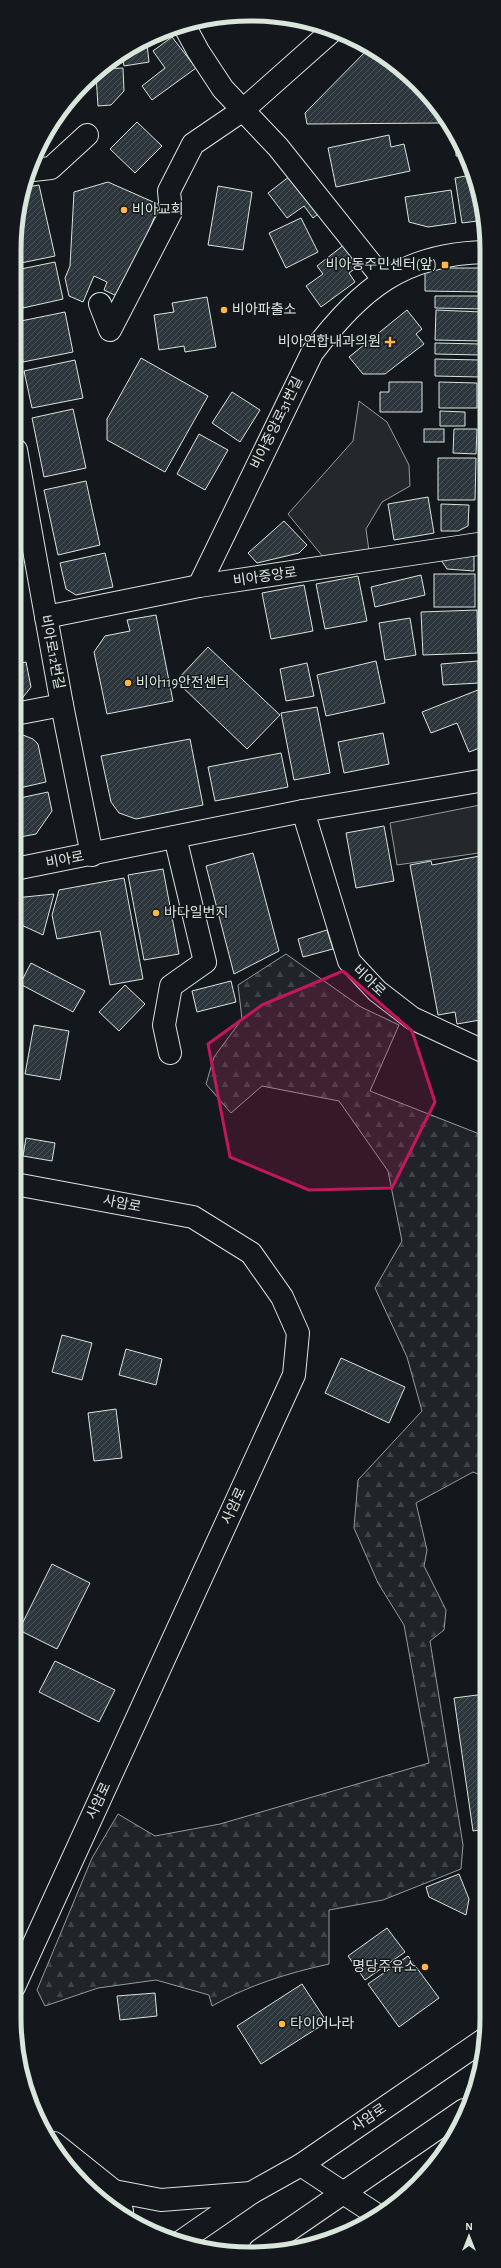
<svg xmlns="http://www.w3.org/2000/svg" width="501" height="2268" font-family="'Alegreya Sans','Noto Sans KR',sans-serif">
<defs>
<pattern id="forest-firs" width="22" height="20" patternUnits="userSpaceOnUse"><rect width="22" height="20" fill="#202428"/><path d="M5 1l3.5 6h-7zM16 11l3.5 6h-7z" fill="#404447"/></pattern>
<pattern id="building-hatch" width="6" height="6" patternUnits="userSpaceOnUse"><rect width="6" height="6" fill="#2c363c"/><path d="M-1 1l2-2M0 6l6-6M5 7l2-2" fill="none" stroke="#4a5358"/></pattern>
</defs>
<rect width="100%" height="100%" fill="#14181c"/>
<path fill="url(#forest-firs)" stroke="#939e99" d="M286,954L361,1007L399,1025L370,1091L482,1135L485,1133V1477L473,1472L416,1503L427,1550L424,1566L446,1610L444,1630L430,1641L463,1845L461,1869L383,1900L329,1910V1964C288,1973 249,1985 212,2006L209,1995L156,1980L98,1988L45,2006L37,1990L92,1858L118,1814L155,1836L220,1824L429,1763L404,1625L378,1583L354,1528L358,1480L422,1411L407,1357L375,1288L402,1241L388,1171L339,1101L262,1086L231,1113L206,1084L214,1057L242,1019L238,985Z"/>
<g fill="#24282b" stroke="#939e99">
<polygon points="359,401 387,422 409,465 410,486 382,502 366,529 369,551 324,558 288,514 353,441"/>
<polygon points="485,804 485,852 397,865 390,823"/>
</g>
<g fill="url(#building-hatch)" stroke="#d8e6dc">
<polygon points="172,37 196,68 152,100 142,86 165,68 153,51"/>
<polygon points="147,44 149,62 124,66 122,55"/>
<polygon points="369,48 418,83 444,119 444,123 307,124 305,113"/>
<polygon points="123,68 124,91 111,105 98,106 96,75 101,69"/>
<polygon points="137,122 162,146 135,173 110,149"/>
<polygon points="389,135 391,147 404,144 410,171 336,187 328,148"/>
<polygon points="456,137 463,146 468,164 465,164 465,156 456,156"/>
<polygon points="294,173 322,211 313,218 304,206 287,218 268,193"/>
<polygon points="471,175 485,220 462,223 455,178"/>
<polygon points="108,182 160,205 119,297 104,290 107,282 94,276 83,302 69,296 65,278 70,266 74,192"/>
<polygon points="39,185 55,256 16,264 16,219 27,187"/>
<polygon points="218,186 252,192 243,250 208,245"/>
<polygon points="451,190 456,223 428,227 409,222 405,197"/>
<polygon points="301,218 318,252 286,268 269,233"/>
<polygon points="345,244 360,265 349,273 355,282 321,307 306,286 323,274 317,266"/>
<polygon points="55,262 63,299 23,308 16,270"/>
<polygon points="439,268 478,268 484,275 483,292 425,291 425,273"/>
<polygon points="435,296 482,296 482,309 435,308"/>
<polygon points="207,297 216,347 185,352 184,346 159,350 154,315 174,312 172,303"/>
<polygon points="407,310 422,329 416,334 424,344 385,374 363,374 349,357"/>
<polygon points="436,310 482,312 481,341 435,340"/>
<polygon points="65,312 73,352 23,362 16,322"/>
<polygon points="435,343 481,344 481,355 435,354"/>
<polygon points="141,358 208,396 165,472 107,440 107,419"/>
<polygon points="435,359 480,360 480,377 435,376"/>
<polygon points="75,360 83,398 32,408 24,371"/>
<polygon points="389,382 422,382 422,412 380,412 380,392 389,392"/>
<polygon points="439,382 477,383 477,408 439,408"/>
<polygon points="232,392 260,410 240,442 212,423"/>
<polygon points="73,409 86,468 44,477 32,418"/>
<polygon points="440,411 465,412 465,426 440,426"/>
<rect x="424" y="429" width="20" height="13"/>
<polygon points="454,429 477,429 476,454 453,453"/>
<polygon points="199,434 228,450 205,490 177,474"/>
<polygon points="438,458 476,458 475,500 438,500"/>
<polygon points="86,481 100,545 58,555 44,490"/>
<polygon points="428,497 434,533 394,540 388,504"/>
<polygon points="441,504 469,505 468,526 458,531 441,531"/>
<polygon points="284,521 307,545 299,553 257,563 248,553"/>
<polygon points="474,552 474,571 447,569 439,557"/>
<polygon points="105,553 113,587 76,595 66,589 60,563"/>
<rect x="434" y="574" width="41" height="33"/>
<polygon points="421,575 425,595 375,607 371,587"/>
<polygon points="358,576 367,621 325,629 316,584"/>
<polygon points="304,585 313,631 271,639 262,593"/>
<polygon points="477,610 478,653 423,655 421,612"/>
<polygon points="156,615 173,701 107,714 94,652 105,636 130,631 127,620"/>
<polygon points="410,618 416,655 385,660 379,623"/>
<polygon points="16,631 19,648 16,649"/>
<polygon points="208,647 280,715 247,749 176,681"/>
<polygon points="376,661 385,703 326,716 317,675"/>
<polygon points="478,661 479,683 443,685 441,664"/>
<polygon points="26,662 31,687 20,701 16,702 16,664"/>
<polygon points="307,663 314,696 286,701 280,669"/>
<polygon points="478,690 485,707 485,746 469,752 457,723 431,733 422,712"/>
<polygon points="317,707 330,773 294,780 281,713"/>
<polygon points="383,733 389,764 344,773 338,742"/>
<polygon points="23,735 33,739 38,744 46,782 15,789 15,737"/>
<polygon points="190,739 203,805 136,819 119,813 111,802 101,756"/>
<polygon points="281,753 288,787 215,801 208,767"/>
<polygon points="48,792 52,811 36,834 15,838 15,799"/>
<polygon points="384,826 394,881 356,888 346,833"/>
<polygon points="253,853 279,951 234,974 206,866"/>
<polygon points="485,855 485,1010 478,1011 480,1020 457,1024 455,1012 438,1015 410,865 431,861 432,865"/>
<polygon points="163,869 179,954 144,960 128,875"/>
<polygon points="124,878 143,979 110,985 100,931 57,939 52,915 59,890"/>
<polygon points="54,894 43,935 17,923 21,914 15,911 15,898"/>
<polygon points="327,930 333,949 303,957 298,939"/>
<polygon points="31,963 85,991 73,1012 20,984"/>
<polygon points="231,981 236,1002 197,1012 192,991"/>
<polygon points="125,985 145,1004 119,1031 99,1012"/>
<polygon points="34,1025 69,1031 60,1080 25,1074"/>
<polygon points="26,1138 55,1143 52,1161 23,1156"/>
<polygon points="62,1335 92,1343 82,1380 52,1372"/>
<polygon points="126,1349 162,1359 156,1385 119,1375"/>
<polygon points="341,1358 405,1387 389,1423 325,1393"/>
<polygon points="116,1409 122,1458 94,1461 88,1413"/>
<polygon points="52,1564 90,1583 57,1649 19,1630"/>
<polygon points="55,1661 115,1690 99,1722 39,1692"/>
<polygon points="485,1694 485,1829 473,1831 454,1698"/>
<polygon points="459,1874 469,1899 466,1915 429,1897 426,1887"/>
<polygon points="387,1928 405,1952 365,1980 348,1956"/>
<polygon points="408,1956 439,1998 399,2027 368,1984"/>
<polygon points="302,1984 327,2022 261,2064 237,2026"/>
<polygon points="155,1993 157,2016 120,2020 117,1996"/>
</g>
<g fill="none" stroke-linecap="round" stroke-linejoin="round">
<g stroke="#d8e6dc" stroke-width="24">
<g id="minor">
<polyline points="184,25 198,51 223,89 278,147 384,280"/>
<polyline points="33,170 51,168 87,135"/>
<polyline points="100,304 110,330 171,212 169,191 193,144 243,110 332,31"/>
<polyline points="16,450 62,705 92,855"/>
<path d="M199,586L312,353C360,289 403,254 485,252"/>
<polyline points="46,617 199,586 485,543"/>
<polyline points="15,714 62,705"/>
<polyline points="303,811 349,961 377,991 412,1018 485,1052"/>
<polyline points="15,869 303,811 485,780"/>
<polyline points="170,1053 164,1025 171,986 205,962 175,837"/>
<polyline points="14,1987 294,1375 298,1333 282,1297 251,1253 193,1217 15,1184"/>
<polyline points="54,2143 114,2191"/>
<polyline points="301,2165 377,2215"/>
<polyline points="122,2211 114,2191 161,2200 251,2193"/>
</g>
</g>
<g stroke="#d8e6dc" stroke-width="24">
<g id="major">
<polyline points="183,2240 251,2193 301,2165 485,2039"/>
<polyline points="260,2250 464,2110"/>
</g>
</g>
<use href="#minor" stroke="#14181c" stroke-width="22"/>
<use href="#major" stroke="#14181c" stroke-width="22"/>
</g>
<path fill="#c2185b" fill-opacity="0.2" stroke="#c2185b" stroke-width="3" stroke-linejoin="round" d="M343,971L412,1031L435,1102L392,1188L309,1190L230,1157L208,1044L262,1005Z"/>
<g fill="#ffb74d" stroke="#14181c" stroke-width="1.5">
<circle cx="124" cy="210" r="4"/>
<rect x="441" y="261" width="8" height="8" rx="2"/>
<circle cx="224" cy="310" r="4"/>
<path d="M388 336h4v4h4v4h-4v4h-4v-4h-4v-4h4z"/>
<circle cx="128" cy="683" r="4"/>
<circle cx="156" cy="913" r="4"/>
<circle cx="425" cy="1967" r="4"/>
<circle cx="282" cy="2024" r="4"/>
</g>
<g text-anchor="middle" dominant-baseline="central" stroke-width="3" stroke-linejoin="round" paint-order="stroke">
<g font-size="14" fill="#d8e6dc" stroke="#14181c" text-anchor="start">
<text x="132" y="210">비아교회</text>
<text x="437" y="265" text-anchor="end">비아동주민센터(앞)</text>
<text x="232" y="310">비아파출소</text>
<text x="381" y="342" text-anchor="end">비아연합내과의원</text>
<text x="136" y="683">비아119안전센터</text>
<text x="164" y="913">바다일번지</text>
<text x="417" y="1967" text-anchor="end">명당주유소</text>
<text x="290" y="2024">타이어나라</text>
</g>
<g font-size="14" fill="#d8e6dc" stroke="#14181c">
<text transform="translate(277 423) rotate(-64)">비아중앙로31번길</text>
<text transform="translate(265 577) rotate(-8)">비아중앙로</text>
<text transform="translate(52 652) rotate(79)">비아로12번길</text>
<text transform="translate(65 860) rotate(-11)">비아로</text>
<text transform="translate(369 981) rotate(44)">비아로</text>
<text transform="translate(122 1204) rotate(11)">사암로</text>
<text transform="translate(234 1506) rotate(-65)">사암로</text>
<text transform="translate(99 1801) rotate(-65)">사암로</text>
<text transform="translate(369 2118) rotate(-34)">사암로</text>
</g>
</g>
<path d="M0 0H501V2268H0ZM250 21H251A229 229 0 0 1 480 250V2018A229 229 0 0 1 251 2247H250A229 229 0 0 1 21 2018V250A229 229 0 0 1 250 21Z" fill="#14181c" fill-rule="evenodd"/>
<path fill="none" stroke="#d8e6dc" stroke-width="5" d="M250 21H251A229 229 0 0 1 480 250V2018A229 229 0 0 1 251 2247H250A229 229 0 0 1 21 2018V250A229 229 0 0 1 250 21Z"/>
<g transform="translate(469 2236)" stroke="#14181c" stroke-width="3" paint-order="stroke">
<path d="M0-3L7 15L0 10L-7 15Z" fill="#d8e6dc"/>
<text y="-6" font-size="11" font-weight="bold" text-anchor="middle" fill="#d8e6dc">N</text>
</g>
</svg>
